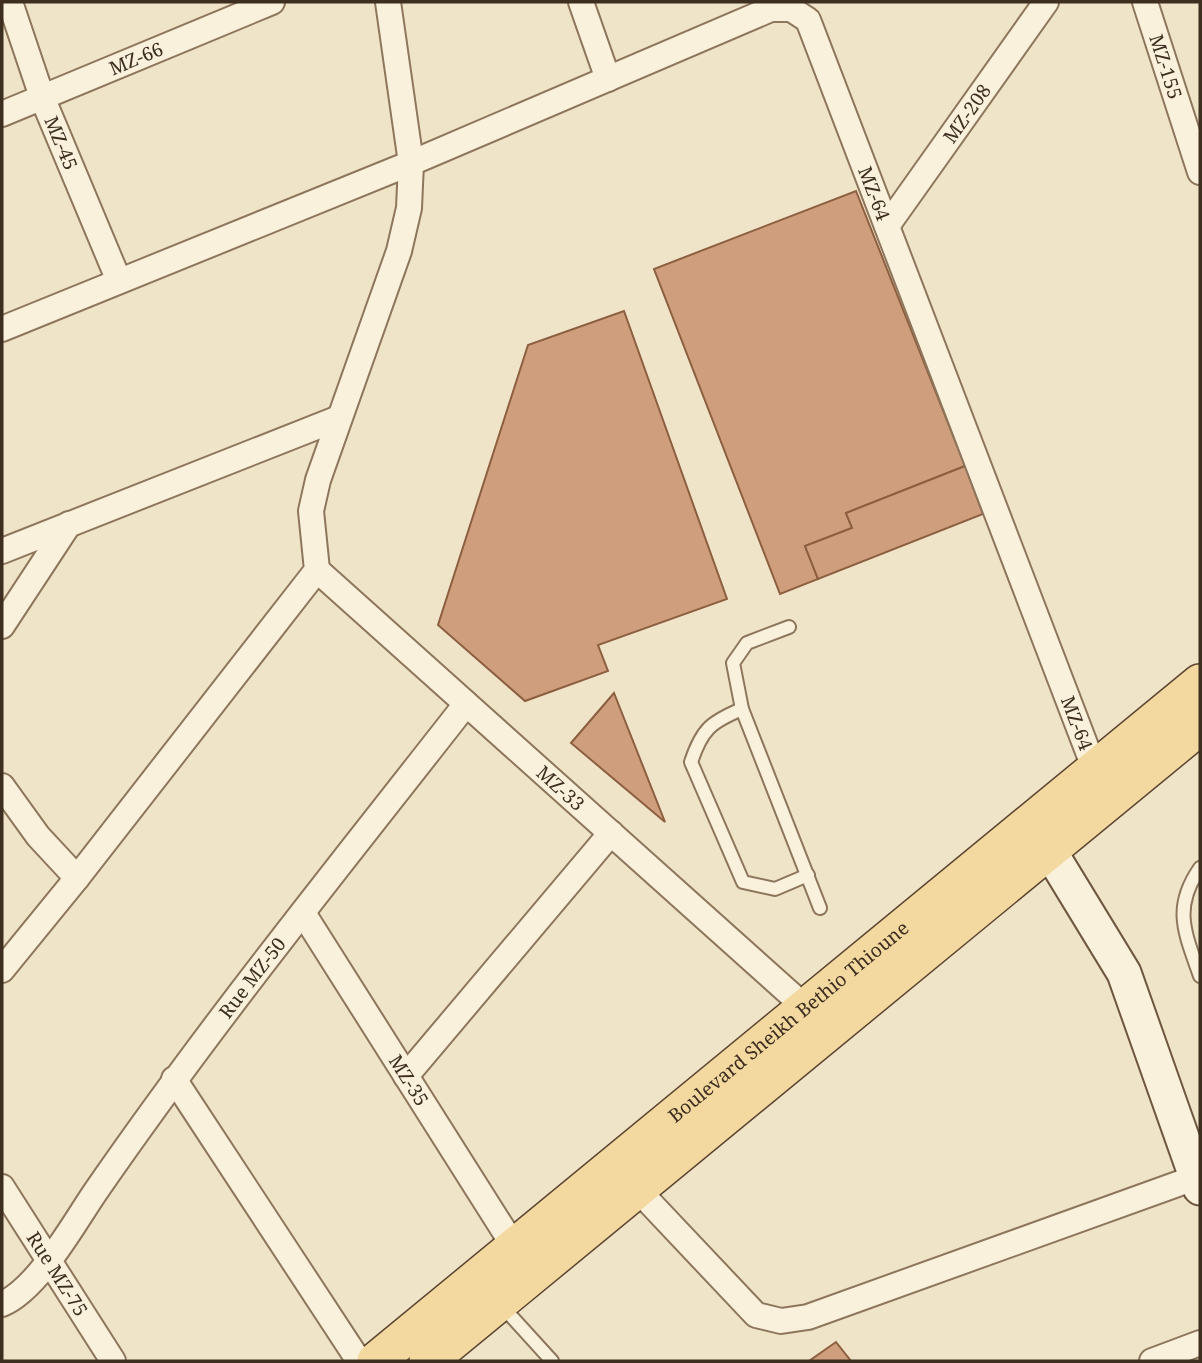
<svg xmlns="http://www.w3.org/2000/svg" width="1202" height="1363" font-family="'Noto Serif',serif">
<rect width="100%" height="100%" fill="#f0e4c8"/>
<g fill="#cf9f7d" stroke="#8d5f41" stroke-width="2">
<polygon points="856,191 965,466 846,513 852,528 805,546 818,579 780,594 654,269"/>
<polygon points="624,311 727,599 598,645 608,671 525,701 438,625 528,345"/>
<polygon points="965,466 983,514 818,579 805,546 852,528 846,513"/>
<polygon points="614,693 665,822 571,743"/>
<polygon points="836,1342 851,1361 809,1361"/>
</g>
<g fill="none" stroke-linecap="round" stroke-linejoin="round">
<g stroke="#8d765c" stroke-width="16">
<g id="lane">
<polyline points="789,627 747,643 733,663 742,709 820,908"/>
<path d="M742,709C711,722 702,729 691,762L743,882L775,889L808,875"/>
<path d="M1200,868C1172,908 1185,933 1200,976"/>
<polyline points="501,1305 552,1361"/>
</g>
</g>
<g stroke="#8d765c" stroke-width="28">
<g id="street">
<path id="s1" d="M10,2L42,97L119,281"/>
<polyline points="581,2 608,79"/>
<path id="s2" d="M1145,2L1200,172"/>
<path id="s3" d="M2,114L272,2"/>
<path id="s4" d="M887,226L1046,2"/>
<path id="s5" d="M2,329L411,163L771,9H791L808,20L1095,770"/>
<polyline points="2,551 339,418"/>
<path id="s6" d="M317,570L806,1008"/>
<polyline points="2,626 69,524"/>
<polyline points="2,786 38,836 77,878"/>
<path id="s7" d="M303,913L515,1248"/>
<polyline points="2,970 77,878 317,570 311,511 318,480 399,251 409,208 411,163 388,2"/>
<polyline points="406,1076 611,833"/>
<polyline points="174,1079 359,1361"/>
<path id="s8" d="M2,1187L113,1361"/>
<polyline points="637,1189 756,1315 781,1321 808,1317 1197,1177"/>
<path id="s9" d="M2,1304C38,1289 74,1223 96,1191C212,1023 341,864 466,704"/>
<polyline points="1152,1361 1200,1343"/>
</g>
</g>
<g stroke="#6f573f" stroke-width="37">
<polyline id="secondary" points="1049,850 1124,973 1200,1188"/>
</g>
<g stroke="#5b4430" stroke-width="40">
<g id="primary">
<path id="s10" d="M376,1361L1200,683"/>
<polyline points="428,1361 1200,726"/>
</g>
</g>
<use href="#lane" stroke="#faf1dc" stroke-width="12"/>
<use href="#street" stroke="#faf1dc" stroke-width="24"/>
<use href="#secondary" stroke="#faf1dc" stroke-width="33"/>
<use href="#primary" stroke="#f3d9a0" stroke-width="37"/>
</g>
<g text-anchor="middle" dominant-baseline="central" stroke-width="7" stroke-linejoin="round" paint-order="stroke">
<g font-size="19" fill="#3d2e20" stroke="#f7eed8">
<text stroke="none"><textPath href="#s3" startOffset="145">MZ-66</textPath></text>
<text stroke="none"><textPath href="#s2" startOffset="68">MZ-155</textPath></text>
<text stroke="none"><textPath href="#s4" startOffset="138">MZ-208</textPath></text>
<text stroke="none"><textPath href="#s1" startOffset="150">MZ-45</textPath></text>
<text stroke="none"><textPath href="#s5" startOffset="1059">MZ-64</textPath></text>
<text stroke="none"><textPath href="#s5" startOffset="1626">MZ-64</textPath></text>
<text stroke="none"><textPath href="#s6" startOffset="327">MZ-33</textPath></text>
<text stroke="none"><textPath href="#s9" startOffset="413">Rue MZ-50</textPath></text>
<text stroke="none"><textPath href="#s10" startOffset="534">Boulevard Sheikh Bethio Thioune</textPath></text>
<text stroke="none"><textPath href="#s7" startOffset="198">MZ-35</textPath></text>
<text stroke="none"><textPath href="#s8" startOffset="103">Rue MZ-75</textPath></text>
</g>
</g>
<rect width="1202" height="1363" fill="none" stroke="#3d2e20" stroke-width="7"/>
</svg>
